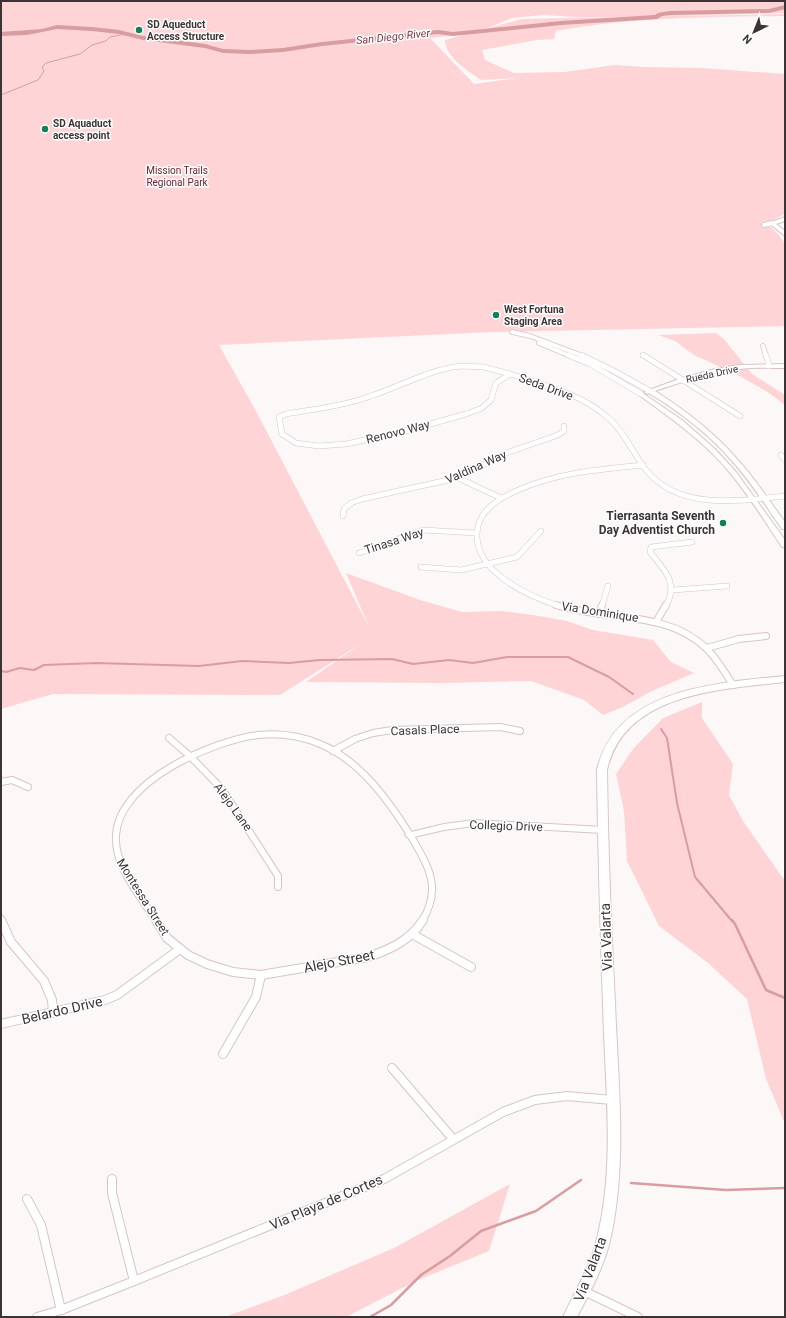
<svg xmlns="http://www.w3.org/2000/svg" width="786" height="1318" font-family="Roboto,sans-serif">
<rect width="100%" height="100%" fill="#fdf8f8"/>
<g fill="#fed4d6" fill-rule="evenodd">
<path d="M1,1H785V13L674,16L785,14V16C708,17 631,17 556,31L554,39L537,40L482,50L485,60L514,73L564,72L615,65L643,67L702,68L785,74V214L771,221L761,223L768,227H771L778,234L785,244V326L492,332L219,345L257,413L369,627L346,573L420,600L462,612L502,611L533,615L567,621L593,630L653,640L671,662L694,673L650,692L623,707L603,715L584,700L531,681L441,683L306,682L362,643L280,695L53,694L1,709ZM543,15L575,17H623L522,19L445,40C445,57 468,71 481,80L517,78L474,84L430,38L457,35L488,28L512,18Z"/>
<polygon points="716,333 724,339 752,374 785,395 785,405 769,393 738,375 694,355 675,341 658,335"/>
<polygon points="702,702 702,718 733,764 729,795 743,821 785,881 785,1124 766,1079 747,999 708,963 659,926 627,861 624,811 616,774 633,749 663,718"/>
<polygon points="510,1184 489,1251 418,1280 346,1317 225,1317 282,1296 394,1248"/>
</g>
<g fill="none" stroke-linecap="round" stroke-linejoin="round">
<polyline stroke="#d89da0" stroke-width="1" points="1,95 38,80 44,71 42,67 46,63 80,54 92,45 106,41 110,37 125,34"/>
<g stroke="#d89da0" stroke-width="2">
<polyline points="1,671 6,672 20,668 34,670 44,665 96,663 199,666 242,661 289,663 320,660 392,659 413,664 449,660 473,663 507,657 568,657 609,677 633,694"/>
<polyline points="661,729 667,738 677,803 695,877 732,921"/>
</g>
<g stroke="#d89da0" stroke-width="2.5">
<polyline points="732,920 735,924 766,990 785,998"/>
<polyline points="631,1183 726,1190 785,1188"/>
<polyline points="370,1317 391,1305 421,1275 450,1256 481,1231 536,1211 581,1180"/>
</g>
<polygon fill="#d89da0" fill-rule="evenodd" points="785,5 785,9 769,13 670,15 662,16 657,19 561,25 453,36 438,34 322,46 283,52 250,54 223,53 205,48 143,40 119,34 92,31 57,29 27,35 1,36 1,32 42,29 57,25 92,27 119,30 143,36 205,44 223,49 250,50 283,48 322,42 438,30 453,32 561,21 655,15 658,13 670,11 769,9"/>
<g stroke="#d9c4c4" stroke-width="5.5">
<g id="minor-far3">
<polyline points="764,225 772,223"/>
<polyline points="512,332 530,336 583,356"/>
<polyline points="539,343 570,356"/>
<polyline points="763,346 766,356"/>
<polyline points="643,355 645,356"/>
</g>
</g>
<g stroke="#d9c4c4" stroke-width="6">
<g id="minor-far2">
<polyline points="568,355 590,364 641,394"/>
<polyline points="581,355 612,370 650,391"/>
<polyline points="643,355 740,416"/>
<polyline points="766,355 769,366"/>
<path d="M461,366L484,367L510,374L496,383L491,400L482,408L466,414L402,432L346,444L319,446L296,443L282,434L279,417L286,414C315,409 343,406 371,396C402,386 427,370 461,366Z"/>
<path d="M510,374C543,385 579,393 606,416C624,430 632,452 646,470C679,511 739,501 785,496"/>
<polyline points="781,455 785,460"/>
<polyline points="456,477 501,498"/>
<polyline points="343,516 344,509 351,503 362,499 448,480 467,473 506,453 558,435 564,431 564,426"/>
<polyline points="359,553 423,530 476,533"/>
<polyline points="421,567 461,570 517,557 541,531"/>
<polyline points="673,590 727,586"/>
<path d="M559,606C528,596 475,572 477,533C478,511 497,499 516,491C555,473 600,469 643,465"/>
<polyline points="602,606 608,586"/>
<path d="M666,606C679,582 664,570 650,552L651,547L692,542"/>
</g>
</g>
<g stroke="#d9c4c4" stroke-width="8">
<g id="minor-far1">
<path d="M556,605C605,621 666,610 706,648C717,659 725,672 733,685"/>
<polyline points="599,614 602,605"/>
<polyline points="656,622 666,605"/>
<polyline points="707,648 739,639 766,636"/>
<polyline points="169,738 190,756 222,789 278,876 278,887"/>
<polyline points="333,751 355,739 373,733 392,730 500,727 520,731"/>
<polyline points="1,782 12,780 28,787"/>
<polyline points="1,919 2,921"/>
<path d="M156,921C140,895 114,867 116,835C119,781 212,741 258,735C278,733 301,736 320,744C360,760 390,802 412,838C429,867 442,889 422,921"/>
</g>
</g>
<g stroke="#d9c4c4" stroke-width="10">
<g id="minor">
<polyline points="1,920 11,942 44,981 52,1000 53,1013"/>
<path d="M156,920L167,938L188,955L207,964L233,972L261,975L368,957C389,950 411,940 423,920"/>
<polyline points="412,934 471,967"/>
<polyline points="1,1024 105,1000 117,995 180,949"/>
<polyline points="223,1054 256,997 261,975"/>
<polyline points="392,1068 453,1139"/>
<polyline points="112,1179 112,1193 134,1281"/>
<polyline points="27,1199 41,1225 61,1310"/>
<polyline points="584,1291 638,1317"/>
<polyline points="37,1317 61,1310 134,1281 384,1179 503,1112 535,1100 567,1096 612,1100"/>
</g>
</g>
<g stroke="#d9c4c4" stroke-width="2">
<g id="tertiary">
<polygon points="785,217 785,221 776,224 785,231 785,236 769,223"/>
<path d="M785,364V368C770,368 754,367 739,369C710,372 682,382 655,391C685,410 714,432 737,459C755,478 769,501 785,522V529H782C766,506 751,482 733,462C709,434 680,412 649,393L647,394L644,392L679,379L715,369L739,365Z"/>
<path d="M641,392L682,420L716,450L736,472L785,540V547H782C766,523 750,497 731,474C705,442 672,419 639,395V393Z"/>
<polygon points="474,820 603,827 606,828 608,830 606,832 603,833 474,826 444,830 410,838 407,837 405,835 407,833 444,824"/>
</g>
</g>
<g stroke="#d9c4c4" stroke-width="2">
<path id="secondary" d="M785,676V682C721,689 624,693 607,770C608,848 611,926 615,1003C618,1083 628,1167 609,1245C602,1270 589,1294 577,1317H563C574,1293 588,1271 595,1246C614,1178 607,1105 604,1035C601,947 598,858 597,770C616,688 717,683 785,676Z"/>
</g>
<use href="#minor-far3" stroke="#fff" stroke-width="4"/>
<use href="#minor-far2" stroke="#fff" stroke-width="5"/>
<use href="#minor-far1" stroke="#fff" stroke-width="6"/>
<use href="#minor" stroke="#fff" stroke-width="8"/>
<use href="#tertiary" fill="#fff" fill-rule="evenodd"/>
<use href="#secondary" fill="#fff" fill-rule="evenodd"/>
</g>
<g fill="#10805d" stroke="#fff" stroke-width="1.5">
<circle cx="139" cy="30" r="4"/>
<circle cx="45" cy="129" r="4"/>
<circle cx="496" cy="315" r="4"/>
<circle cx="723" cy="523" r="4"/>
</g>
<g text-anchor="middle" dominant-baseline="central" stroke-width="3" stroke-linejoin="round" paint-order="stroke">
<g font-size="10" font-weight="bold" fill="#3c3434" stroke="#fff" text-anchor="start">
<text x="147" y="24">SD Aqueduct<tspan x="147" dy="12">Access Structure</tspan></text>
<text x="53" y="123">SD Aquaduct<tspan x="53" dy="12">access point</tspan></text>
<text x="504" y="309">West Fortuna<tspan x="504" dy="12">Staging Area</tspan></text>
</g>
<g font-size="10" fill="#68222c" stroke="#fff">
<text x="177" y="170">Mission Trails<tspan x="177" dy="12">Regional Park</tspan></text>
</g>
<g font-size="10" fill="#3c3434" stroke="#fff">
<text transform="translate(712 374) rotate(-12)">Rueda Drive</text>
</g>
<g font-size="11" font-style="italic" fill="#803740" stroke="#fff">
<text transform="translate(393 37) rotate(-6)">San Diego River</text>
</g>
<g font-size="12" fill="#3c3434" stroke="#fff">
<text transform="translate(546 387) rotate(20)">Seda Drive</text>
<text transform="translate(398 432) rotate(-14)">Renovo Way</text>
<text transform="translate(476 467) rotate(-24)">Valdina Way</text>
<text transform="translate(394 541) rotate(-18)">Tinasa Way</text>
<text transform="translate(600 612) rotate(9)">Via Dominique</text>
<text transform="translate(425 730) rotate(-2)">Casals Place</text>
<text transform="translate(233 807) rotate(54)">Alejo Lane</text>
<text transform="translate(506 826) rotate(2)">Collegio Drive</text>
<text transform="translate(143 897) rotate(58)">Montessa Street</text>
</g>
<g font-size="12" font-weight="bold" fill="#3c3434" stroke="#fff" text-anchor="end">
<text x="715" y="516">Tierrasanta Seventh<tspan x="715" dy="14">Day Adventist Church</tspan></text>
</g>
<g font-size="14" fill="#3c3434" stroke="#fff">
<text transform="translate(606 937) rotate(-92)">Via Valarta</text>
<text transform="translate(339 961) rotate(-11)">Alejo Street</text>
<text transform="translate(62 1010) rotate(-13)">Belardo Drive</text>
<text transform="translate(326 1202) rotate(-23)">Via Playa de Cortes</text>
<text transform="translate(590 1269) rotate(-69)">Via Valarta</text>
</g>
</g>
<rect width="786" height="1318" fill="none" stroke="#3c3434" stroke-width="4"/>
<g transform="translate(754 32) rotate(223)" stroke="#ffffff" stroke-width="3" paint-order="stroke">
<path d="M0-3L7 15L0 10L-7 15Z" fill="#3c3434"/>
<text y="-6" font-size="11" font-weight="bold" text-anchor="middle" fill="#3c3434">N</text>
</g>
</svg>
